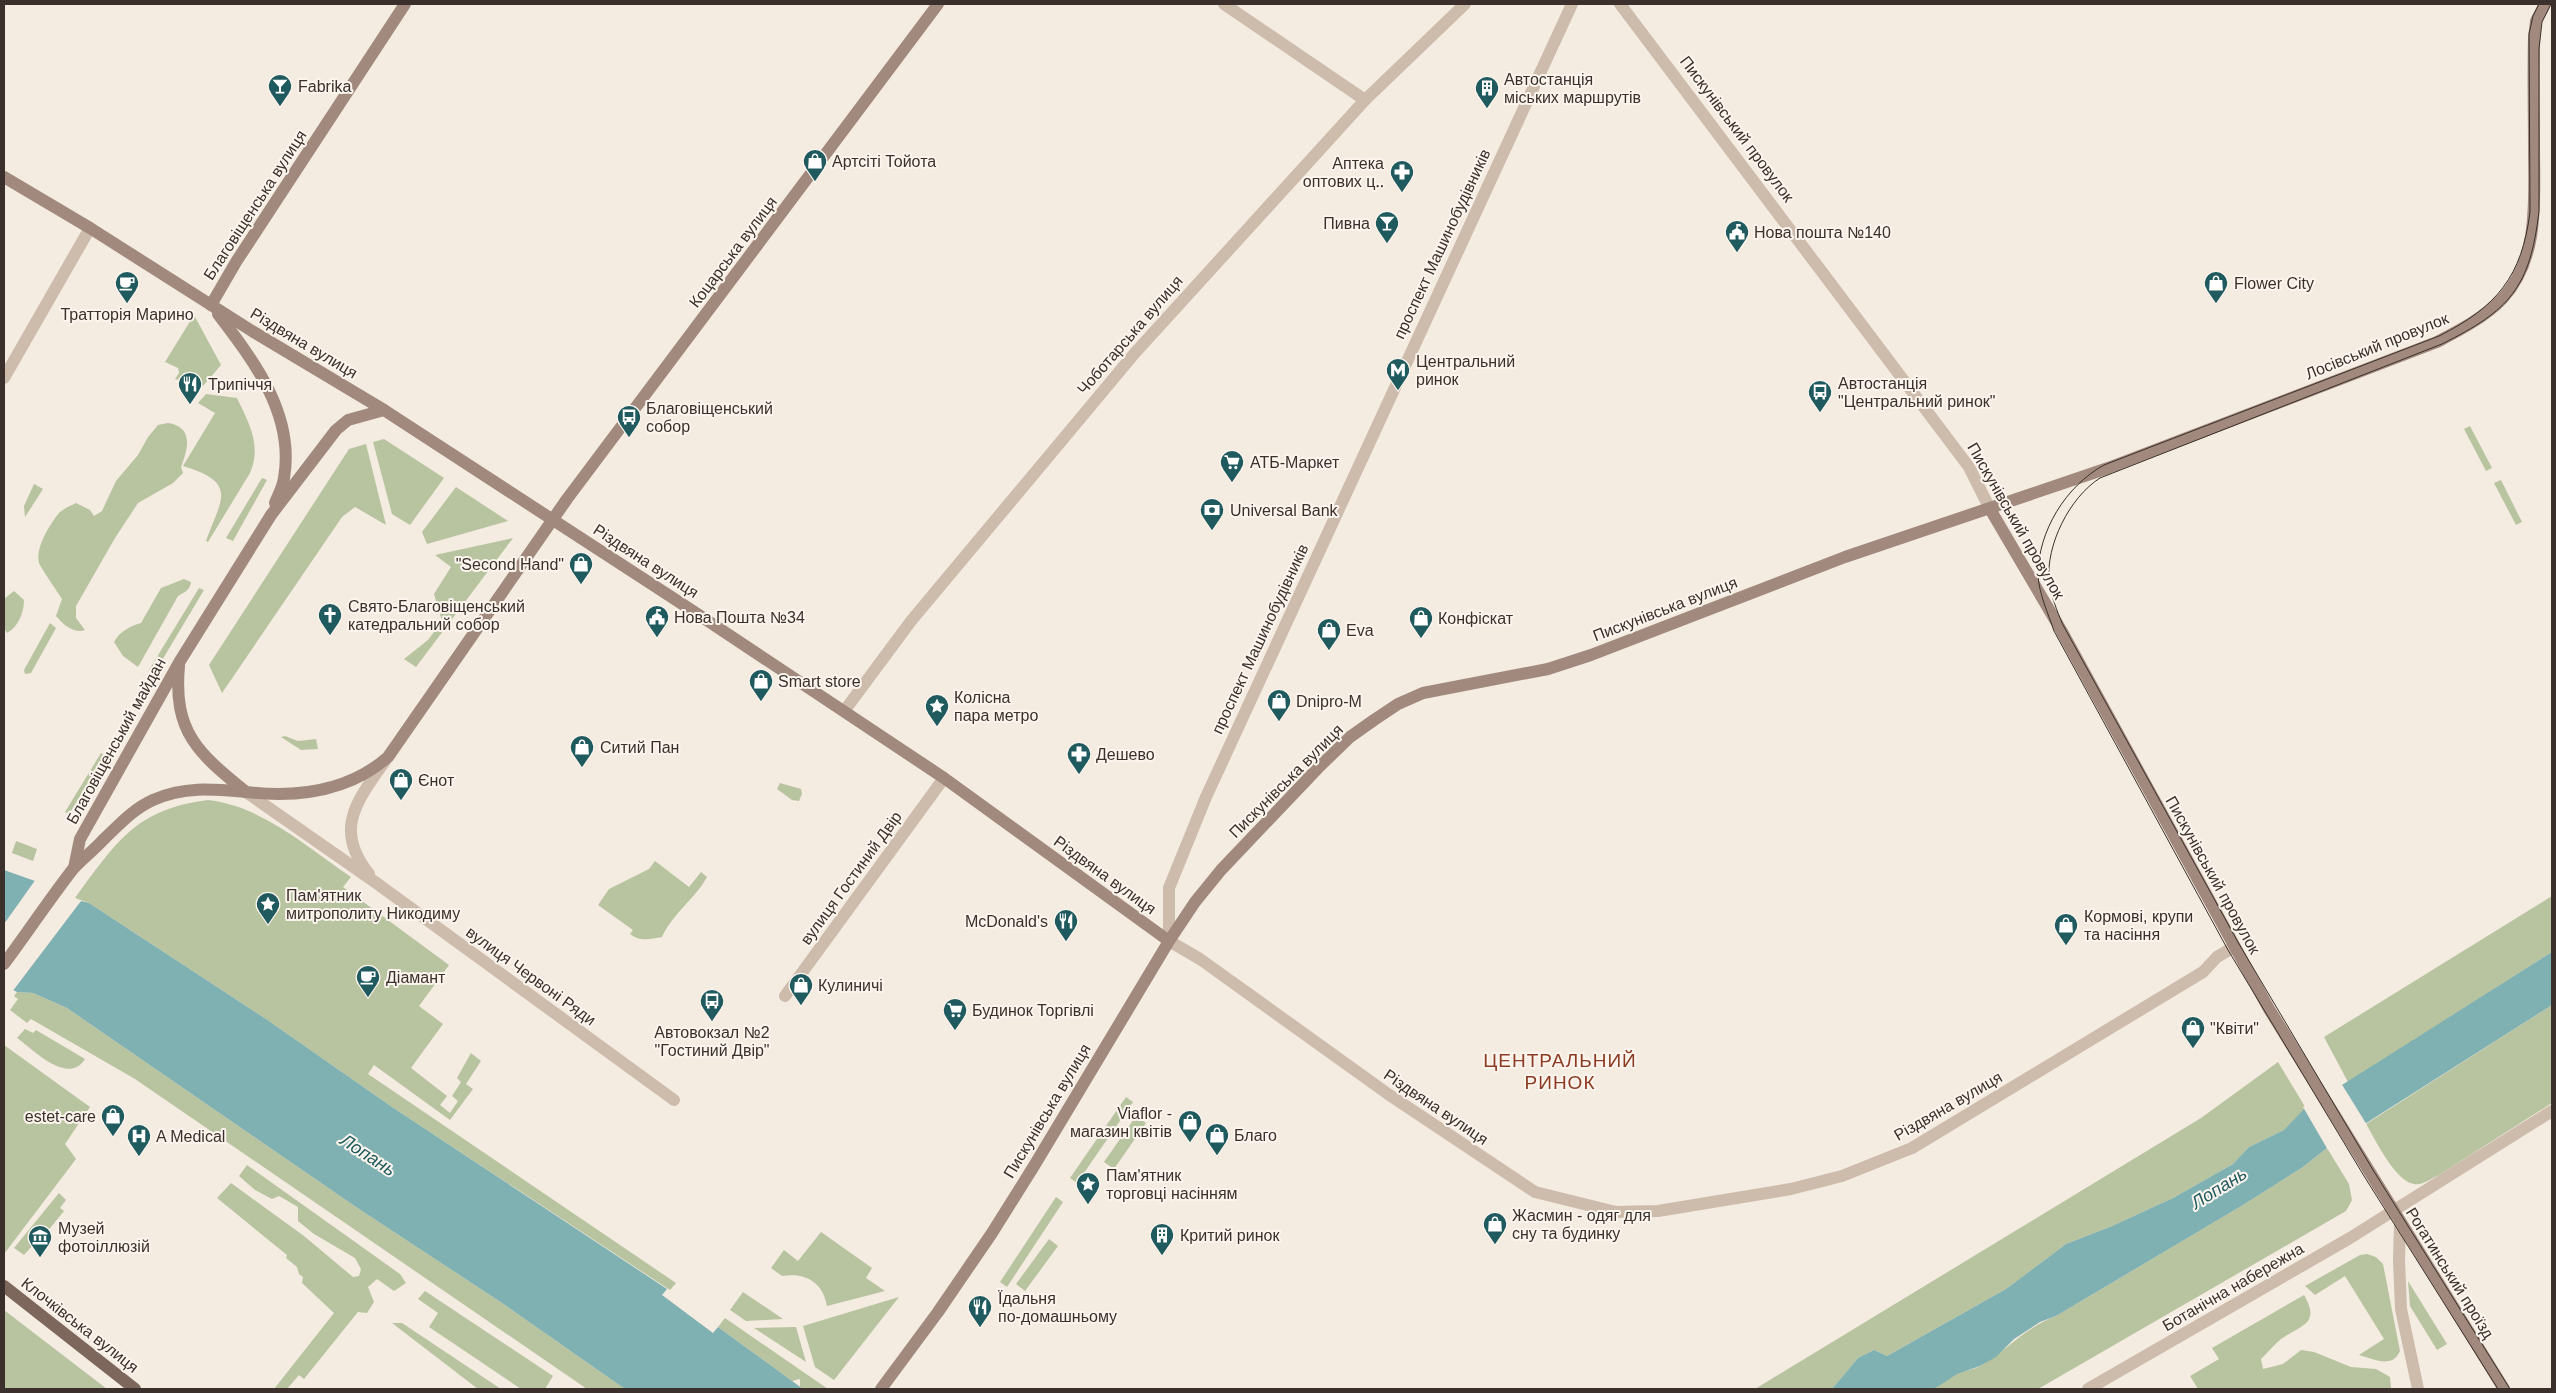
<svg xmlns="http://www.w3.org/2000/svg" width="2556" height="1393" font-family="Arial,sans-serif">
<rect width="100%" height="100%" fill="#f4ebe1"/>
<g fill="#b8c4a0">
<polygon points="194,315 221,365 203,386 175,379 179,373 178,368 165,362"/>
<path d="M206,394L237,398C249,423 262,446 250,473L208,542L206,541C221,499 239,483 183,466L215,413L198,403Z"/>
<path d="M168,423C194,427 188,449 181,467L183,473L173,483L138,503L115,538L76,606V618L85,630C73,634 63,624 56,616L62,599C57,591 41,568 39,563C35,548 50,524 59,513C63,509 70,506 76,503L90,510L94,516L102,511L116,481L138,455L148,437L158,425Z"/>
<polygon points="2470,426 2492,468 2486,471 2464,429"/>
<polygon points="384,439 444,478 410,525 392,514 373,442"/>
<polygon points="366,444 386,525 355,507 342,517 222,693 209,665 349,449"/>
<polygon points="262,478 267,480 233,541 226,538"/>
<polygon points="2501,480 2522,522 2516,525 2494,483"/>
<polygon points="34,484 43,489 25,517 24,506"/>
<polygon points="456,487 508,521 427,544 422,532"/>
<polygon points="513,538 416,667 404,659 428,640 442,621 434,594 451,567 435,555"/>
<path d="M184,579L191,582C190,590 185,592 178,596L138,667L123,656L114,642C119,632 130,626 141,623L161,588Z"/>
<polygon points="199,588 204,590 155,672 149,670"/>
<path d="M14,591L24,600C24,613 18,627 7,633L4,628V599Z"/>
<polygon points="50,623 56,628 31,673 25,674 24,670"/>
<polygon points="285,736 298,741 316,739 318,749 301,750 281,737"/>
<polygon points="101,753 105,756 69,814 65,812"/>
<polygon points="780,783 801,789 802,794 799,801 792,800 777,789"/>
<path d="M208,800C262,806 307,847 351,877L343,887L449,965L419,1006L443,1024L411,1068L447,1096L440,1105L450,1113L458,1101L452,1096L461,1082L457,1078L471,1053L481,1061L466,1084L473,1089L450,1120L374,1065L368,1074L676,1283L670,1290L392,1107L266,1019L89,903L75,898C116,843 135,809 208,800Z"/>
<polygon points="16,841 37,849 33,861 12,853"/>
<path d="M655,861L689,887L701,872L707,877C695,899 673,913 662,937C650,939 640,942 630,934L633,930L598,905L609,889L649,869Z"/>
<polygon points="2552,896 2552,952 2348,1082 2324,1037"/>
<polygon points="17,992 33,993 67,1008 356,1207 502,1303 625,1389 587,1389 135,1079 31,1019 27,1023 10,1010 18,999 14,996"/>
<path d="M2552,1005V1103L2439,1175C2432,1178 2422,1186 2414,1184C2395,1181 2375,1139 2366,1124Z"/>
<path d="M25,1029L33,1033L36,1030L85,1059C68,1086 34,1050 17,1038Z"/>
<polygon points="4,1045 90,1107 65,1144 76,1159 4,1254"/>
<polygon points="2278,1062 2307,1110 2284,1130 2249,1147 2233,1164 2173,1198 2112,1226 2066,1244 2006,1289 1887,1356 1874,1350 1858,1358 1832,1389 1755,1389 2201,1118"/>
<polygon points="1126,1097 1133,1102 1077,1183 1070,1178"/>
<polygon points="1136,1116 1146,1123 1114,1169 1104,1162"/>
<path d="M2327,1148L2349,1184L2352,1200L2346,1211L2038,1389H1934C1941,1384 1948,1378 1956,1374C1965,1370 1974,1370 1982,1365C2010,1348 2023,1329 2056,1316L2243,1205L2303,1167Z"/>
<polygon points="247,1165 400,1274 406,1283 394,1291 377,1279 368,1287 374,1302 367,1313 358,1312 304,1379 299,1375 287,1389 274,1389 334,1313 302,1283 303,1277 299,1274 297,1267 286,1258 287,1255 217,1198 231,1183 304,1236 353,1277 359,1276 361,1269 355,1258 314,1234 298,1221 298,1207 279,1196 272,1199 255,1190 239,1176"/>
<polygon points="59,1193 66,1200 60,1208 64,1211 34,1248 32,1246 24,1255 14,1248"/>
<polygon points="1056,1197 1063,1202 1007,1287 1000,1282"/>
<path d="M821,1232L872,1268L866,1278L885,1291L827,1306C823,1282 805,1272 782,1276L771,1268L784,1250L798,1261Z"/>
<polygon points="1049,1239 1058,1246 1025,1291 1016,1284"/>
<path d="M2367,1254L2376,1257L2383,1264L2400,1351C2392,1369 2374,1359 2359,1355L2384,1339L2345,1276L2315,1295L2305,1286L2360,1255Z"/>
<polygon points="2408,1281 2447,1344 2437,1350 2410,1306"/>
<polygon points="425,1291 553,1376 545,1389 521,1389 429,1327 438,1313 418,1299"/>
<polygon points="743,1292 783,1319 746,1321 730,1310"/>
<path d="M2304,1295C2321,1324 2301,1325 2281,1339C2274,1345 2267,1353 2261,1359L2263,1369L2283,1364L2301,1350L2314,1352L2351,1367L2376,1369L2390,1377L2391,1388L2198,1389L2190,1376L2219,1359L2212,1348Z"/>
<polygon points="899,1297 834,1380 815,1367 803,1326"/>
<polygon points="4,1310 107,1389 4,1389"/>
<polygon points="725,1318 828,1389 803,1389 800,1387 800,1379 792,1381 718,1327"/>
<polygon points="392,1323 402,1323 501,1389 478,1389"/>
<polygon points="796,1327 806,1362 754,1328"/>
</g>
<g fill="#7fb0b2">
<polygon points="4,870 35,881 79,903 81,901 89,903 266,1019 392,1107 667,1289 662,1295 713,1333 718,1327 803,1389 625,1389 502,1303 356,1207 67,1008 33,993 17,992 4,985"/>
<polygon points="2552,952 2552,1005 2327,1148 2303,1167 2243,1205 2056,1316 2040,1322 2014,1339 1996,1357 1980,1366 1957,1374 1934,1389 1832,1389 1858,1358 1874,1350 1887,1356 2006,1289 2066,1244 2112,1226 2173,1198 2233,1164 2249,1147 2284,1130 2304,1109"/>
</g>
<g fill="#f4ebe1">
<polygon points="36,879 81,901 12,992 4,988 4,924"/>
<polygon points="2341,1083 2367,1125 2328,1150 2303,1107"/>
</g>
<g fill="none" stroke-linecap="round" stroke-linejoin="round">
<g stroke="#cdbbac" stroke-width="12">
<polyline points="1224,4 1365,100"/>
<polyline points="1572,4 1206,797 1169,888 1169,941 1200,959 1388,1094 1535,1192 1616,1212 1658,1211 1791,1189 1842,1176 1912,1148 2203,972 2217,957 2234,947"/>
<polyline points="1620,4 1969,467 1990,509"/>
<polyline points="4,378 90,228"/>
<polyline points="845,710 911,621 1134,354 1365,100 1465,4"/>
<polyline points="246,792 375,882 674,1100"/>
<path d="M369,874C333,829 357,801 385,761"/>
<polyline points="785,996 944,778"/>
<polyline points="2400,1224 2399,1260 2401,1309 2418,1389"/>
<polyline points="2088,1389 2350,1238 2552,1111"/>
</g>
<g stroke="#a18a7d" stroke-width="12">
<polyline points="4,177 90,228 252,331 384,410 696,613 944,778 1169,941"/>
<polyline points="211,305 236,262 405,4"/>
<path d="M218,314C254,361 295,415 284,478C283,487 278,495 275,503"/>
<polyline points="1990,509 2061,630 2269,1009 2504,1389"/>
<path d="M179,666C173,732 198,753 246,792"/>
<polyline points="74,868 80,839 180,661 271,515 336,430 348,420 384,410"/>
<path d="M4,964C27,933 49,900 73,869C82,859 94,850 103,840C119,825 133,809 153,800C184,786 213,789 246,792C297,798 348,792 388,757L567,499L938,4"/>
<path d="M881,1389L938,1312L992,1233L1034,1166L1169,941L1195,902L1221,870L1318,768L1350,737L1374,720L1398,704L1423,693L1548,669L1591,655L1845,557L2108,468L2437,342C2460,330 2485,317 2503,298C2540,257 2534,199 2534,148C2534,111 2533,74 2534,38L2536,21L2545,4"/>
</g>
<polyline stroke="#7d675c" stroke-width="12" points="4,1286 135,1389"/>
<g stroke="#3b302b" stroke-width="1">
<path d="M2498,1389L2364,1176L2228,950L2054,631C2048,613 2039,594 2038,575C2038,531 2066,486 2104,465L2439,336C2497,307 2522,276 2530,212L2529,34L2533,16L2539,4"/>
<path d="M2510,1389L2373,1170L2239,944L2063,625C2057,611 2051,596 2049,581C2046,545 2069,498 2100,478L2442,344C2510,310 2530,288 2539,211V49L2542,22L2551,4"/>
</g>
</g>
<defs>
<g id="bar-pin" transform="scale(1.25)"><path d="M0 17L-7.5 6A9.5 9.5 0 1 1 7.5 6Z" fill="#1f5a5e" stroke="#fbf5ee"/><path d="M-6-5H6L.8 .8V4.5H3.5V6h-7V4.5H-.8V.8Z" fill="#fff"/></g>
<g id="building-pin" transform="scale(1.25)"><path d="M0 17L-7.5 6A9.5 9.5 0 1 1 7.5 6Z" fill="#1f5a5e" stroke="#fbf5ee"/><path d="M-4-6H4V6H1V3H-1V6H-4ZM-2.5-4.3h1.7v1.8h-1.7ZM.8-4.3h1.7v1.8H.8ZM-2.5-1h1.7V.8h-1.7ZM.8-1h1.7V.8H.8Z" fill="#fff"/></g>
<g id="shop-pin" transform="scale(1.25)"><path d="M0 17L-7.5 6A9.5 9.5 0 1 1 7.5 6Z" fill="#1f5a5e" stroke="#fbf5ee"/><path d="M-5-2.5h2.3a2.7 3.5 0 0 1 5.4 0H5L5.5 6h-11ZM-1.5-2.5h3a1.5 2.3 0 0 0-3 0Z" fill="#fff"/></g>
<g id="pharmacy-pin" transform="scale(1.25)"><path d="M0 17L-7.5 6A9.5 9.5 0 1 1 7.5 6Z" fill="#1f5a5e" stroke="#fbf5ee"/><path d="M-2-6h4v4h4v4h-4v4h-4v-4h-4v-4h4Z" fill="#fff"/></g>
<g id="civic-pin" transform="scale(1.25)"><path d="M0 17L-7.5 6A9.5 9.5 0 1 1 7.5 6Z" fill="#1f5a5e" stroke="#fbf5ee"/><path d="M-.6-6.5H3V-4.5H.6V-3L4-1V1h2V6H-6V1h2V-1L-.6-3ZM-1.2 2.5V6h2.4V2.5Z" fill="#fff"/></g>
<g id="cafe-pin" transform="scale(1.25)"><path d="M0 17L-7.5 6A9.5 9.5 0 1 1 7.5 6Z" fill="#1f5a5e" stroke="#fbf5ee"/><path d="M-5.5-4.5H6V0H3Q3 3.5 0 3.5H-2.5Q-5.5 3.5-5.5 0ZM3-3.2v2h1.7v-2ZM-6 4.5H4V6H-6Z" fill="#fff"/></g>
<g id="metro-pin" transform="scale(1.25)"><path d="M0 17L-7.5 6A9.5 9.5 0 1 1 7.5 6Z" fill="#1f5a5e" stroke="#fbf5ee"/><path d="M-5.5 5V-5H-3L0 0L3-5H5.5V5H3V-.5L0 4L-3-.5V5Z" fill="#fff"/></g>
<g id="restaurant-pin" transform="scale(1.25)"><path d="M0 17L-7.5 6A9.5 9.5 0 1 1 7.5 6Z" fill="#1f5a5e" stroke="#fbf5ee"/><path d="M-5-6h1v4h1v-4h1v4h1v-4h1v5L-1.5 .5V6h-2V.5L-5-1ZM5-6V6H3V1.5H1.5Q1.5-4 5-6Z" fill="#fff"/></g>
<g id="bus-pin" transform="scale(1.25)"><path d="M0 17L-7.5 6A9.5 9.5 0 1 1 7.5 6Z" fill="#1f5a5e" stroke="#fbf5ee"/><path d="M-5-6H5V4H4V6H2V4H-2V6H-4V4H-5ZM-3.5-4V0h7V-4ZM-3.5 1.2v1.5H-2V1.2ZM2 1.2v1.5H3.5V1.2Z" fill="#fff"/></g>
<g id="supermarket-pin" transform="scale(1.25)"><path d="M0 17L-7.5 6A9.5 9.5 0 1 1 7.5 6Z" fill="#1f5a5e" stroke="#fbf5ee"/><path d="M-6-5.5h2.5l.6 2H6L4.5 2H-2.5L-4.4-4H-6ZM-1.5 3.2a1.3 1.3 0 1 0 .1 0ZM3 3.2a1.3 1.3 0 1 0 .1 0Z" fill="#fff"/></g>
<g id="bank-pin" transform="scale(1.25)"><path d="M0 17L-7.5 6A9.5 9.5 0 1 1 7.5 6Z" fill="#1f5a5e" stroke="#fbf5ee"/><path d="M-6-4H6V4H-6ZM0-2.3a2.3 2.3 0 1 0 0 4.6a2.3 2.3 0 1 0 0-4.6Z" fill="#fff"/></g>
<g id="church-pin" transform="scale(1.25)"><path d="M0 17L-7.5 6A9.5 9.5 0 1 1 7.5 6Z" fill="#1f5a5e" stroke="#fbf5ee"/><path d="M-1.2-6h2.4v3.5h3.3v2.4h-3.3V6h-2.4V-.1h-3.3v-2.4h3.3Z" fill="#fff"/></g>
<g id="sight-pin" transform="scale(1.25)"><path d="M0 17L-7.5 6A9.5 9.5 0 1 1 7.5 6Z" fill="#1f5a5e" stroke="#fbf5ee"/><path d="M0-6L1.8-2.2L6-1.7L2.9 1.2L3.7 5.4L0 3.3L-3.7 5.4L-2.9 1.2L-6-1.7L-1.8-2.2Z" fill="#fff"/></g>
<g id="hospital-pin" transform="scale(1.25)"><path d="M0 17L-7.5 6A9.5 9.5 0 1 1 7.5 6Z" fill="#1f5a5e" stroke="#fbf5ee"/><path d="M-5-5h3v3.5h4V-5h3V5h-3V1.5h-4V5h-3Z" fill="#fff"/></g>
<g id="museum-pin" transform="scale(1.25)"><path d="M0 17L-7.5 6A9.5 9.5 0 1 1 7.5 6Z" fill="#1f5a5e" stroke="#fbf5ee"/><path d="M0-6L6-3V-2H-6V-3ZM-5-1h2V3h-2ZM-1-1h2V3h-2ZM3-1h2V3H3ZM-6 4H6V6H-6Z" fill="#fff"/></g>
</defs>
<g fill-rule="evenodd">
<use href="#bar-pin" x="280" y="86"/>
<use href="#building-pin" x="1487" y="88"/>
<use href="#shop-pin" x="815" y="161"/>
<use href="#pharmacy-pin" x="1402" y="172"/>
<use href="#bar-pin" x="1387" y="223"/>
<use href="#civic-pin" x="1737" y="232"/>
<use href="#cafe-pin" x="127" y="283"/>
<use href="#shop-pin" x="2216" y="283"/>
<use href="#metro-pin" x="1398" y="370"/>
<use href="#restaurant-pin" x="190" y="384"/>
<use href="#bus-pin" x="1820" y="392"/>
<use href="#bus-pin" x="629" y="417"/>
<use href="#supermarket-pin" x="1232" y="462"/>
<use href="#bank-pin" x="1212" y="510"/>
<use href="#shop-pin" x="581" y="564"/>
<use href="#church-pin" x="330" y="615"/>
<use href="#civic-pin" x="657" y="617"/>
<use href="#shop-pin" x="1421" y="618"/>
<use href="#shop-pin" x="1329" y="630"/>
<use href="#shop-pin" x="761" y="681"/>
<use href="#shop-pin" x="1279" y="701"/>
<use href="#sight-pin" x="937" y="706"/>
<use href="#shop-pin" x="582" y="747"/>
<use href="#pharmacy-pin" x="1079" y="754"/>
<use href="#shop-pin" x="401" y="780"/>
<use href="#sight-pin" x="268" y="904"/>
<use href="#restaurant-pin" x="1066" y="921"/>
<use href="#shop-pin" x="2066" y="925"/>
<use href="#cafe-pin" x="368" y="977"/>
<use href="#shop-pin" x="801" y="985"/>
<use href="#bus-pin" x="712" y="1001"/>
<use href="#supermarket-pin" x="955" y="1010"/>
<use href="#shop-pin" x="2193" y="1028"/>
<use href="#shop-pin" x="113" y="1116"/>
<use href="#shop-pin" x="1190" y="1122"/>
<use href="#shop-pin" x="1217" y="1135"/>
<use href="#hospital-pin" x="139" y="1136"/>
<use href="#sight-pin" x="1088" y="1184"/>
<use href="#shop-pin" x="1495" y="1224"/>
<use href="#building-pin" x="1162" y="1235"/>
<use href="#museum-pin" x="40" y="1237"/>
<use href="#restaurant-pin" x="980" y="1307"/>
</g>
<g text-anchor="middle" dominant-baseline="central" stroke-width="4" stroke-linejoin="round" paint-order="stroke">
<g font-size="16" fill="#3b302b" stroke="#fbf5ee" text-anchor="start">
<text x="1504" y="79">Автостанція<tspan x="1504" dy="18">міських маршрутів</tspan></text>
<text x="298" y="86">Fabrika</text>
<text x="832" y="161">Артсіті Тойота</text>
<text x="1384" y="163" text-anchor="end">Аптека<tspan x="1384" dy="18">оптових ц‥</tspan></text>
<text x="1370" y="223" text-anchor="end">Пивна</text>
<text x="1754" y="232">Нова пошта №140</text>
<text x="2234" y="283">Flower City</text>
<text x="127" y="314" text-anchor="middle">Тратторія Марино</text>
<text x="1416" y="361">Центральний<tspan x="1416" dy="18">ринок</tspan></text>
<text x="1838" y="383">Автостанція<tspan x="1838" dy="18">"Центральний ринок"</tspan></text>
<text x="208" y="384">Трипіччя</text>
<text x="646" y="408">Благовіщенський<tspan x="646" dy="18">собор</tspan></text>
<text x="1250" y="462">АТБ-Маркет</text>
<text x="1230" y="510">Universal Bank</text>
<text x="564" y="564" text-anchor="end">"Second Hand"</text>
<text x="348" y="606">Свято-Благовіщенський<tspan x="348" dy="18">катедральний собор</tspan></text>
<text x="674" y="617">Нова Пошта №34</text>
<text x="1438" y="618">Конфіскат</text>
<text x="1346" y="630">Eva</text>
<text x="778" y="681">Smart store</text>
<text x="954" y="697">Колісна<tspan x="954" dy="18">пара метро</tspan></text>
<text x="1296" y="701">Dnipro-M</text>
<text x="600" y="747">Ситий Пан</text>
<text x="1096" y="754">Дешево</text>
<text x="418" y="780">Єнот</text>
<text x="286" y="895">Пам'ятник<tspan x="286" dy="18">митрополиту Никодиму</tspan></text>
<text x="2084" y="916">Кормові, крупи<tspan x="2084" dy="18">та насіння</tspan></text>
<text x="1048" y="921" text-anchor="end">McDonald's</text>
<text x="386" y="977">Діамант</text>
<text x="818" y="985">Кулиничі</text>
<text x="972" y="1010">Будинок Торгівлі</text>
<text x="2210" y="1028">"Квіти"</text>
<text x="712" y="1032" text-anchor="middle">Автовокзал №2<tspan x="712" dy="18">"Гостиний Двір"</tspan></text>
<text x="1172" y="1113" text-anchor="end">Viaflor -<tspan x="1172" dy="18">магазин квітів</tspan></text>
<text x="96" y="1116" text-anchor="end">estet-care</text>
<text x="1234" y="1135">Благо</text>
<text x="156" y="1136">A Medical</text>
<text x="1106" y="1175">Пам'ятник<tspan x="1106" dy="18">торговці насінням</tspan></text>
<text x="1512" y="1215">Жасмин - одяг для<tspan x="1512" dy="18">сну та будинку</tspan></text>
<text x="58" y="1228">Музей<tspan x="58" dy="18">фотоіллюзій</tspan></text>
<text x="1180" y="1235">Критий ринок</text>
<text x="998" y="1298">Їдальня<tspan x="998" dy="18">по-домашньому</tspan></text>
</g>
<g font-size="16" fill="#3b302b" stroke="#fbf5ee">
<text transform="translate(1737 129) rotate(53)">Пискунівський провулок</text>
<text transform="translate(255 205) rotate(-57)">Благовіщенська вулиця</text>
<text transform="translate(1442 244) rotate(-65)">проспект Машинобудівників</text>
<text transform="translate(733 252) rotate(-53)">Коцарська вулиця</text>
<text transform="translate(1130 335) rotate(-49)">Чоботарська вулиця</text>
<text transform="translate(304 343) rotate(31)">Різдвяна вулиця</text>
<text transform="translate(2377 346) rotate(-22)">Лосівський провулок</text>
<text transform="translate(2016 521) rotate(60)">Пискунівський провулок</text>
<text transform="translate(646 561) rotate(33)">Різдвяна вулиця</text>
<text transform="translate(1665 609) rotate(-21)">Пискунівська вулиця</text>
<text transform="translate(1260 639) rotate(-65)">проспект Машинобудівників</text>
<text transform="translate(116 741) rotate(-61)">Благовіщенський майдан</text>
<text transform="translate(1286 781) rotate(-45)">Пискунівська вулиця</text>
<text transform="translate(1105 875) rotate(36)">Різдвяна вулиця</text>
<text transform="translate(2213 875) rotate(61)">Пискунівський провулок</text>
<text transform="translate(851 878) rotate(-54)">вулиця Гостиний Двір</text>
<text transform="translate(531 976) rotate(36)">вулиця Червоні Ряди</text>
<text transform="translate(1948 1106) rotate(-30)">Різдвяна вулиця</text>
<text transform="translate(1436 1107) rotate(34)">Різдвяна вулиця</text>
<text transform="translate(1047 1111) rotate(-59)">Пискунівська вулиця</text>
<text transform="translate(2450 1273) rotate(58)">Рогатинський проїзд</text>
<text transform="translate(2233 1287) rotate(-30)">Ботанічна набережна</text>
<text transform="translate(80 1325) rotate(38)">Клочківська вулиця</text>
</g>
<g font-size="18" font-style="italic" fill="#1f5a5e" stroke="#fbf5ee">
<text transform="translate(368 1155) rotate(33)">Лопань</text>
<text transform="translate(2219 1188) rotate(-32)">Лопань</text>
</g>
<g font-size="19" letter-spacing="1" fill="#8c3b22" stroke="#fbf5ee">
<text x="1560" y="1060">ЦЕНТРАЛЬНИЙ<tspan x="1560" dy="22">РИНОК</tspan></text>
</g>
</g>
<rect width="2556" height="1393" fill="none" stroke="#3b302b" stroke-width="10"/>
</svg>
